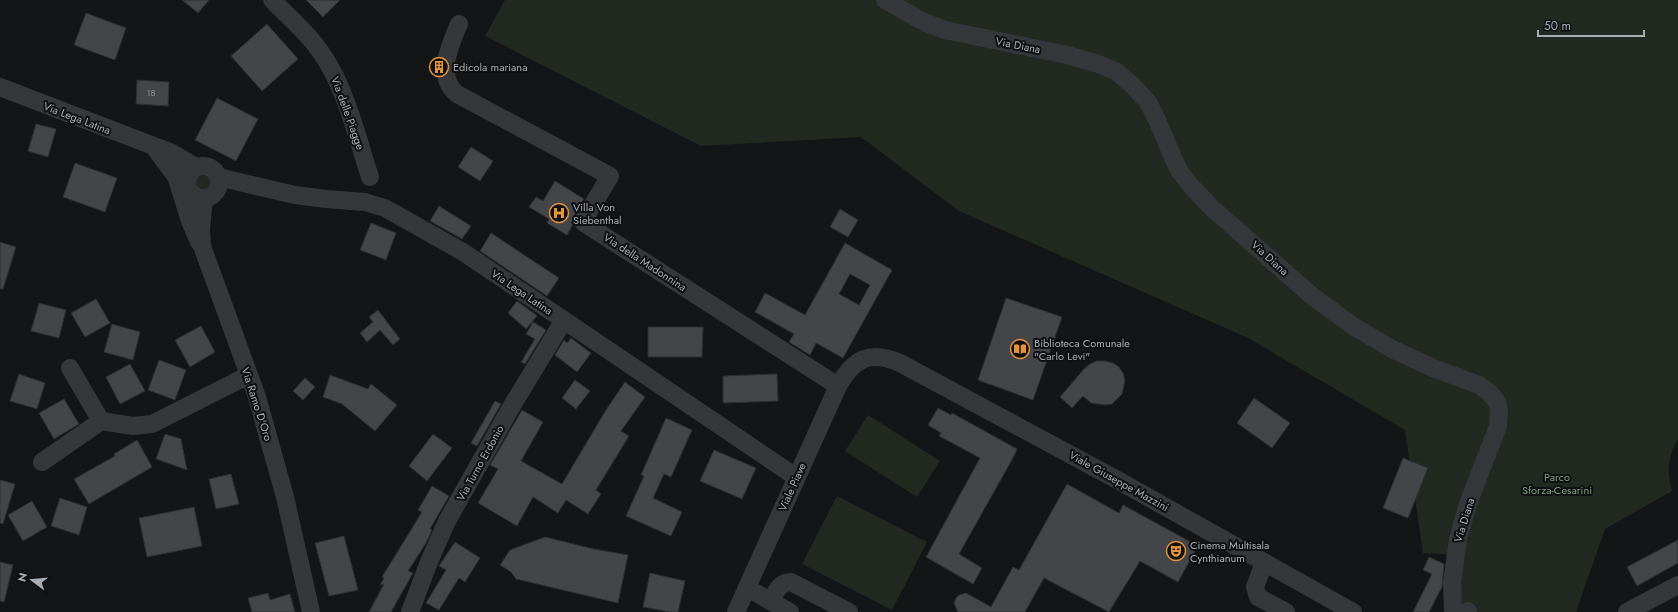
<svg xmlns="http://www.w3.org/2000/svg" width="1678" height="612" font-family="Jost,sans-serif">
<rect width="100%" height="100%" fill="#141516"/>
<g fill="#212921">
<path d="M505,0H1678V440C1667,457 1667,473 1672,491L1605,529L1576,612H1461V555L1423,553L1405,430L1248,338L959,211L861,137L701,146L485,36Z"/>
<circle cx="202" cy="181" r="8"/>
<polygon points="868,415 940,461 917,497 845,451"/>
<polygon points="837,496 927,542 892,610 802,564"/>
</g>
<g fill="#434549" stroke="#2f2f32" fill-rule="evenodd">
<polygon points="182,0 209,0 198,13"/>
<polygon points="306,0 340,0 323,17"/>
<polygon points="86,13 126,28 115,60 74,45"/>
<polygon points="267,24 298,59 262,91 231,56"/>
<polygon points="137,80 169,82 168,106 136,104"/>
<polygon points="217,98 258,119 236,161 195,140"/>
<polygon points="36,124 56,129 48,157 28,151"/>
<polygon points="471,147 493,161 480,181 458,167"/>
<polygon points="75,163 117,178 105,212 63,197"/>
<polygon points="555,181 584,199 574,216 573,224 567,235 547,223 549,219 529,207 536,197 543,201"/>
<polygon points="439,206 471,226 462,239 430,221"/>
<polygon points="840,209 858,220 848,237 830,227"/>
<polygon points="371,223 396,233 386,260 360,250"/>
<polygon points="491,233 559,278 547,296 480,251"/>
<polygon points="0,242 16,247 3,289 0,289"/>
<path d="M845,243L892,270L843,358L816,343L810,355L789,342L794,334L755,312L765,293L805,315ZM850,274L870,285L859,305L839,294Z"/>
<polygon points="1006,298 1062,317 1033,400 978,380"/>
<polygon points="96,299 110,323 85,337 71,313"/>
<polygon points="517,301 535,314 537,316 526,329 508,313"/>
<polygon points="39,303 66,310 59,338 31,331"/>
<polygon points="378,310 400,339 393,345 380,330 367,342 360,333 373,322 369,317"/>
<polygon points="533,322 546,330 525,364 521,362 535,339 526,334"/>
<polygon points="112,324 140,332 133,360 104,352"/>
<polygon points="201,326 215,352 190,367 175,340"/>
<polygon points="648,327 703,327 702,357 648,357"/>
<polygon points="571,338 591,353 577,372 555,355 564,340 567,343"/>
<polygon points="159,360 186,370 175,400 148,390"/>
<polygon points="1097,361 1105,361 1113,363 1119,367 1123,373 1125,380 1122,394 1112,404 1105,405 1091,403 1083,396 1072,408 1060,397 1084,369 1090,364"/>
<polygon points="130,364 145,391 120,404 106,377"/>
<polygon points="19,374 45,383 37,409 10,401"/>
<polygon points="777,374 778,401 723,403 723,376"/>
<polygon points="330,375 368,389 371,384 397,405 375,431 342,404 323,397"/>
<polygon points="305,378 315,387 303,400 293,391"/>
<polygon points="575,380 590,391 576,409 562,398"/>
<polygon points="625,382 645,397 621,431 629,436 596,490 601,494 588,514 566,500 558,513 533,497 517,526 478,503 498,469 490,465 522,410 543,422 521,461 562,484 606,410"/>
<polygon points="1254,398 1290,423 1272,448 1237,423"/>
<polygon points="64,399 79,424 54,439 39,413"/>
<polygon points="495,401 501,404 477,446 471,443"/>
<polygon points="938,408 951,415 952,413 1017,449 1013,458 959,554 982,568 973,584 926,557 980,458 939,436 941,433 928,425"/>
<polygon points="666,418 692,430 671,477 664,474 653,498 682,512 671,536 626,516 644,476 641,475"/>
<polygon points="165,434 181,439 187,470 156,459"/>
<polygon points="433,434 452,448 427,481 409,466"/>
<polygon points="137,440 152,467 89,504 74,479 115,456 114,454"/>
<polygon points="714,450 756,468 742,499 700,481"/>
<polygon points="1403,458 1428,468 1408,518 1383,508"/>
<polygon points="231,474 239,504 216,509 209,479"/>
<polygon points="0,480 15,484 3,524 0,523"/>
<polygon points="1067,484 1119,513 1123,505 1198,546 1178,582 1140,561 1109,612 1044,578 1025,612 958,612 954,603 956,598 959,595 966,593 991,607 1013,567 1019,570"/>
<polygon points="432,486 449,496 430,529 432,530 426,543 408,571 413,573 391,612 369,612 384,584 380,585 384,578 382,577 422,512 418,510"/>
<polygon points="60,498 87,507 79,535 51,526"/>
<polygon points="32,501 47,527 23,541 8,515"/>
<polygon points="194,507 202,546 147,557 139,518"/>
<polygon points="344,536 358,590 329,596 315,543"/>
<polygon points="545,537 594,549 628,555 618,603 516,579 511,572 500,565 510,550"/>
<polygon points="1678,540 1678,563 1637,586 1627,567"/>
<polygon points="455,542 480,558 465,582 459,578 439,610 426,603 446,570 439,566"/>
<polygon points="1429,557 1444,564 1442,587 1429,612 1413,612 1432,574 1423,570"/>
<polygon points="0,562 13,565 4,602 0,601"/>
<polygon points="650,573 685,581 678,612 670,612 643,607"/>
<polygon points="268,593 270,600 290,594 295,612 252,612 248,598"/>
</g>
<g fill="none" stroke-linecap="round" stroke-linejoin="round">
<g stroke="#36373b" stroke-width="18">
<path d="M272,0C288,16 307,32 320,51C345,85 357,137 370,177"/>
<polyline points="885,0 924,22 945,30 1067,55 1099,64 1117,72 1133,86 1148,102 1158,122 1174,160 1180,172 1192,187 1212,208 1312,296 1353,326 1392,349 1433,368 1479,385 1490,393 1497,402 1499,410 1498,426 1468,504 1458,539 1452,583 1453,612"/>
<path d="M459,24C450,45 435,76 457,94L610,176L583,221L584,223L838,386"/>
<polyline points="0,87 172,153 196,167"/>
<polyline points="154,147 177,178 187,183"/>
<circle cx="203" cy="182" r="16"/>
<polyline points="218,177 295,195 326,199 365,202 385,208 463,252 796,477"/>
<polyline points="177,179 190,221 199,242"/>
<polyline points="204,198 201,229 202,246 257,397 285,497 311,612"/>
<polyline points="70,368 101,421"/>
<polyline points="42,462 101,421 133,426 152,424 249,375"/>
<polyline points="1264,563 1255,587 1258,597 1286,612"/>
<polyline points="747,588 790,612"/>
<path d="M771,601C776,592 779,582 791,582L849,612"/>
<polyline points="1468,611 1468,612"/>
<polyline points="410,612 429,562 447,521 513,404 564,320"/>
<path d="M736,612L838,386C854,358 870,350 900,363L1112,477L1353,612"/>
<polyline points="1627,612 1678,585"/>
</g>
</g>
<defs>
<g id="building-ring" transform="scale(1)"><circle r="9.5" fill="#0f1011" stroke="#e5933d" stroke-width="1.5"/><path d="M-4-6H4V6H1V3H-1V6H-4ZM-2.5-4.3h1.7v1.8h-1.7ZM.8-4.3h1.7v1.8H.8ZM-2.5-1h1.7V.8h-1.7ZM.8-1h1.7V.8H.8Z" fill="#e5933d"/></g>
<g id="hospital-ring" transform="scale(1)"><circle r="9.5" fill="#0f1011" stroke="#e5933d" stroke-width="1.5"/><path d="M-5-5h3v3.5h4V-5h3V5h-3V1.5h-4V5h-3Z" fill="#e5933d"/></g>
<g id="library-ring" transform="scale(1)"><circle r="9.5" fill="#0f1011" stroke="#e5933d" stroke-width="1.5"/><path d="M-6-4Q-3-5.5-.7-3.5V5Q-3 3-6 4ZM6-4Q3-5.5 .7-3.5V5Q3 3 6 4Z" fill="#e5933d"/></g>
<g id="theatre-ring" transform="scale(1)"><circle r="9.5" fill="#0f1011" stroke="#e5933d" stroke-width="1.5"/><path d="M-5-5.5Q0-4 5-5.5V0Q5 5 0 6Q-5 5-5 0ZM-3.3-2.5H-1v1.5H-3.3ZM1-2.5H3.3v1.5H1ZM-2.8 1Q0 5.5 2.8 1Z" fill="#e5933d"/></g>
</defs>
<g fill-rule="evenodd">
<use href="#building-ring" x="439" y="67"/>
<use href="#hospital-ring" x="559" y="213"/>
<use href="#library-ring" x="1020" y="349"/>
<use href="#theatre-ring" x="1176" y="551"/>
</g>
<g text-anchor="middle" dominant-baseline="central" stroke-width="4" stroke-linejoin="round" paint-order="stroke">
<g font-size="9" fill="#8e949a">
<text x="151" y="92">18</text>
</g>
<g font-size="11" fill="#a7aeb5" stroke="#0f1011">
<text transform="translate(1018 45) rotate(11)">Via Diana</text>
<text transform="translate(348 113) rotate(70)">Via delle Piagge</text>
<text transform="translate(77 118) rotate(21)">Via Lega Latina</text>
<text transform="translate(1270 258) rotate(42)">Via Diana</text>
<text transform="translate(645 262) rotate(33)">Via della Madonnina</text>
<text transform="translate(522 292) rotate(34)">Via Lega Latina</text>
<text transform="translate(257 404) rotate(72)">Via Ramo D'Oro</text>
<text transform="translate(480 463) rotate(-61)">Via Turno Erdonio</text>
<text transform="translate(1119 481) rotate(29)">Viale Giuseppe Mazzini</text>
<text transform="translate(792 487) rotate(-66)">Viale Piave</text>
<text transform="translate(1464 520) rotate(-73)">Via Diana</text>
</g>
<g font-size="11" fill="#a7aeb5" stroke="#0f1011" text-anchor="start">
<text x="453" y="67">Edicola mariana</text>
<text x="573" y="207">Villa Von<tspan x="573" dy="13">Siebenthal</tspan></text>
<text x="1034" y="343">Biblioteca Comunale<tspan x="1034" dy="13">"Carlo Levi"</tspan></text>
<text x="1190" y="545">Cinema Multisala<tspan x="1190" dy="13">Cynthianum</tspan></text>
</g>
<g font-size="11" fill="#829f7f" stroke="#0f1011">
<text x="1557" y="477">Parco<tspan x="1557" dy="13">Sforza-Cesarini</tspan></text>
</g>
</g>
<g transform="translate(32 580) rotate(286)" stroke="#0f1011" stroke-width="3" paint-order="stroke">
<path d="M0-3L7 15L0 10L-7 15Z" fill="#a7aeb5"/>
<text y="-6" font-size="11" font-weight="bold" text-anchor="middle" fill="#a7aeb5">N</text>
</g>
<path d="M1538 30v6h106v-6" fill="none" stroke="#a7aeb5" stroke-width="2"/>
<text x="1544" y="30" font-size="12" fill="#a7aeb5" stroke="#0f1011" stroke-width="3" paint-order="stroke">50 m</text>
</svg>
